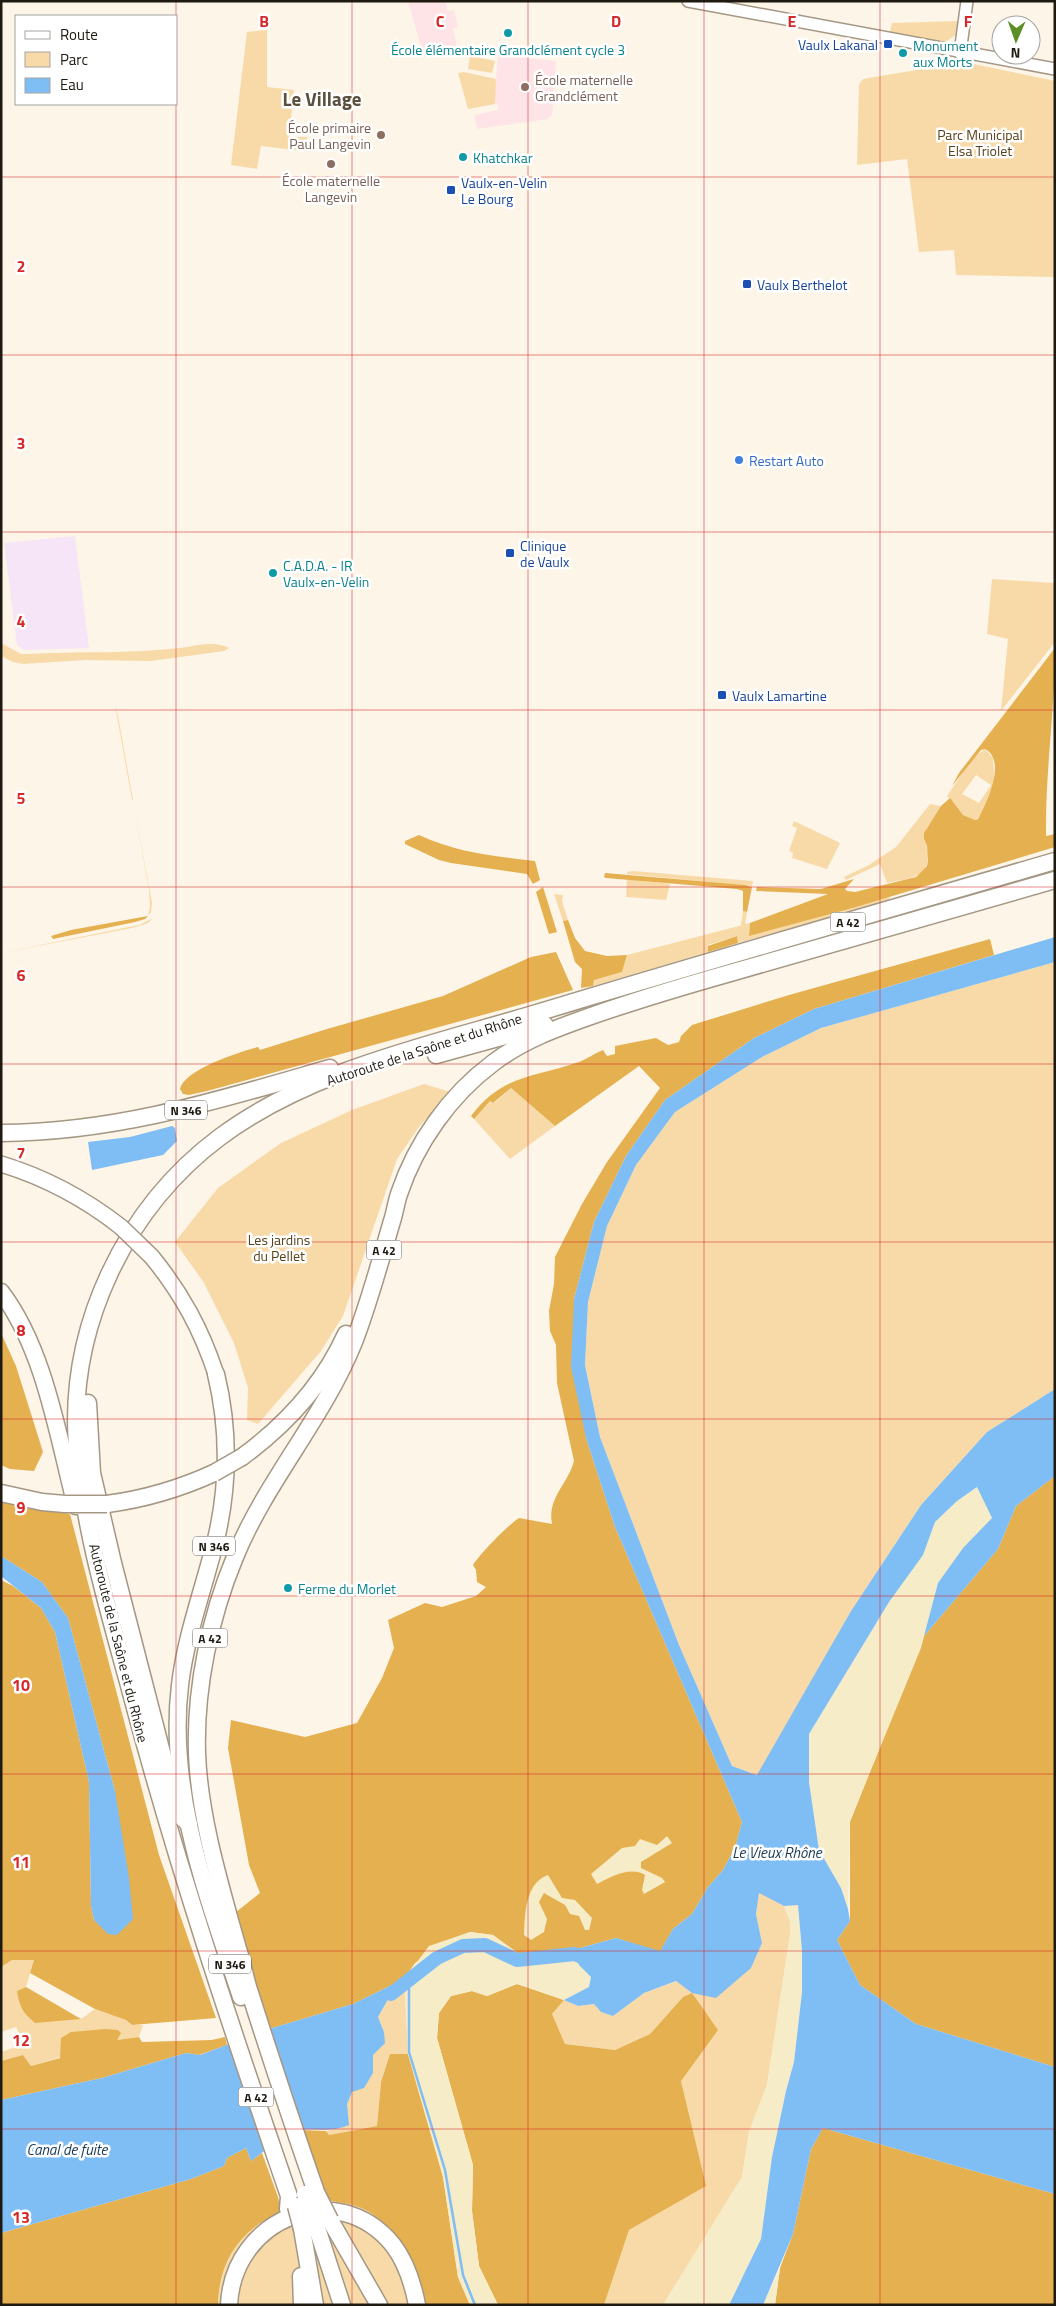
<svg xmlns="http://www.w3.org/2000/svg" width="1056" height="2306" font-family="'Titillium Web',sans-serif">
<rect width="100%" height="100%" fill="#fdf5e7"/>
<polygon fill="#f6e5f7" points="75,536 89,648 24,650 17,645 4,543"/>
<g fill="#ffe4e7">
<polygon points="408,1 445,1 448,11 454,10 458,27 453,28 457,47 424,57"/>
<polygon points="498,55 556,61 553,106 552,115 548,119 477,129 474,115 498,110 497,103 494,103"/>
</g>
<g fill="#f8daa8" fill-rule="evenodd">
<polygon points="958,21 956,35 945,42 890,32 892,23"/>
<polygon points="267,30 267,87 294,90 289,137 307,137 311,152 261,146 257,169 231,165 247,32"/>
<polygon points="470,56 495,61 492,73 468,69"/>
<polygon points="964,62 1055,81 1055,277 956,275 954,250 919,252 907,159 857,165 859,84 863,79"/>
<polygon points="464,72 496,79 495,104 468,109 458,73"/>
<polygon points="992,579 1055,583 1055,642 1001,711 1008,639 987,634"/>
<path d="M1,643L21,654H27C78,651 129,654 180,648C195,646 215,640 229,648L224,651L151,661L85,660L23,664L13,662L1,656Z"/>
<polygon points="115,705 118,716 133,800 132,800"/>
<path d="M985,749L993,758C993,766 995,774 994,782C993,792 984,815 975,820L963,815L947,796L972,759ZM976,775L991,785L979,803L962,794Z"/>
<path d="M930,804L941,806C937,816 928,823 925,833C922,839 926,842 927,848C933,878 909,878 887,883L880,864L846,880L844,877L869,865L896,847Z"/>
<polygon points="134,806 152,903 151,912 148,916 150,907 149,890"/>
<polygon points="794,821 840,843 827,869 792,858 793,853 789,851 797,828 792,826"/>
<polygon points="633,871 753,881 752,886 627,874 627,872"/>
<polygon points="627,879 670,884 666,900 626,897"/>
<polygon points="554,894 563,895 562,901 568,920 563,921"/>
<polygon points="889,897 890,900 738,943 737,936 708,945 708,952 593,986 594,980 622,972 627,955 739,926 741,925 743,911 747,912 745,924 750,923 749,936"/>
<polygon points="153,918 148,923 132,928 1,953 139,925"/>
<polygon points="1055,962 1055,1389 987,1432 921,1505 851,1611 758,1775 732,1766 679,1645 600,1437 585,1365 588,1302 607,1226 636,1165 675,1112 762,1057 821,1028"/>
<polygon points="424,1084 450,1092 419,1127 397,1159 343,1316 321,1351 258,1424 247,1420 248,1388 234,1343 204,1283 175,1242 218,1188 281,1143 352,1110"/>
<polygon points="511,1088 555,1126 510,1159 474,1119 490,1101 494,1103"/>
<polygon points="759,1892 784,1906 790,1921 790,1935 767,2085 749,2132 742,2177 663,2305 604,2305 629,2230 705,2186 681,2081 683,1997 650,2034 615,2050 565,2044 552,2014 564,2000 578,2006 594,2004 601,2012 613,2016 644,1993 677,1981 692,1993 751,1968 762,1943 756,1914"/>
<polygon points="12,1960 34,1960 26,1987 17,1991 81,2019 95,2009 126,2020 132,2025 143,2025 139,2037 116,2040 31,2066 23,2055 1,2061 1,2052 24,2044 16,2027 1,2032 1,1967"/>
<path d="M405,1987L408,2054H390L381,2082L377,2126L329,2135L326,2131L341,2128C345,2120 345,2114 347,2105C349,2091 363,2082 373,2073V2055L384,2032L378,2017L387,2001Z"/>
<path d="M326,2200C336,2202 347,2203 356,2206C398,2220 409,2268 422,2305H218C219,2270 235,2235 267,2218C284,2208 307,2205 326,2200Z"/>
</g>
<g fill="#e5b04f">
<path d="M1055,648C1055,711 1045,773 1046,836L1055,834V847L856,907L749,936L750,923L828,894L756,891L757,887L821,889L854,879L845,889L847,891L855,892L916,877L927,866L928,860L927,846L924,839V833L941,806L950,798L963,815L975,820L978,819C987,803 1007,760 985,749L981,750L952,786L959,773Z"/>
<path d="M419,835C458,853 494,856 535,861L540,880L533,884L527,874L451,863L439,860L405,844V841Z"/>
<polygon points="605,873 745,885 752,887 747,912 743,911 743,891 737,889 606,878 604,877"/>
<polygon points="543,887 557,932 549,934 536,892"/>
<polygon points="148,916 145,919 135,922 53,939 51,936 71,930"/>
<polygon points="568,920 575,938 585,951 607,956 627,955 622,972 594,980 593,986 581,988 582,969 575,962 563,921"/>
<polygon points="737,936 738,943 708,952 708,946"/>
<path d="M990,939L994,955L814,1009L754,1038L665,1100L626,1156L594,1222L574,1299L586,1438L615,1527L742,1822L735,1848L723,1870L708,1887L692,1914L673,1929L660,1952L616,1938L566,1952L519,1954L493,1935L470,1932L450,1940L415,1963L404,1979L353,2004L269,2029L236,1912L260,1893L249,1865L228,1748L231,1720L305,1737L357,1723L382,1678L394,1648L388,1620L425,1603L442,1607L476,1596L486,1587L477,1582L476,1570L473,1565C480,1554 508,1525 519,1518L552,1524C547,1498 568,1484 574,1461L557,1383L556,1345L550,1331L549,1311L554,1284L555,1257L582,1204L607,1162L660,1088L639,1066L555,1126L511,1088L493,1103L490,1101L474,1119L471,1116C503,1074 533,1078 579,1062C587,1059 595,1053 603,1050L607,1056L615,1054V1046L656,1038L668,1045L679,1042L681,1036L692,1025L789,995Z"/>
<path d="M556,952L573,990L207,1091L189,1095L183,1094L180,1089C185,1069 240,1052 258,1047L260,1050L327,1029L443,996L531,957Z"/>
<polygon points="1,1333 16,1366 43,1452 34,1471 10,1469 1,1465"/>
<polygon points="1055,1476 1055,2067 916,2024 860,1985 837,1940 850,1921 850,1822 924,1636 998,1549 1016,1506"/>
<polygon points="1,1501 24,1508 70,1514 159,1855 216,2018 132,2025 126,2020 95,2009 30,1973 34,1960 12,1960 1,1967 1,1580 13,1586 41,1608 55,1632 89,1782 91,1906 94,1920 115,1791 68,1618 42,1582 1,1556"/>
<polygon points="517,1984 564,2000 552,2014 565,2044 615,2050 650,2034 683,1997 692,1993 718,2030 681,2081 706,2186 629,2230 604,2305 498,2305 479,2266 472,2211 473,2165 437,2038 439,2013 451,1996 472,1991 487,1996"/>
<path d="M26,1987L81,2019L35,2023C23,2013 19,2006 17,1991Z"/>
<polygon points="105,2029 118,2030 121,2033 117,2040 139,2037 142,2042 212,2040 225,2037 227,2045 199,2055 186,2053 102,2078 1,2100 1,2061 23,2055 31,2066 60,2058 61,2038 71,2032"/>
<path d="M390,2054H408L443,2177L458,2277L470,2305H422C409,2268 398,2220 356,2206C347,2203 336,2202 326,2200L301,2130L326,2131L329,2135L377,2126L381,2082Z"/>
<polygon points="823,2128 1055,2194 1055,2305 775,2305 780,2268 793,2234 811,2149"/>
<path d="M246,2148L251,2161L262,2153L278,2197L281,2212C240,2229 219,2261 218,2305H1V2233L191,2179L224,2166L227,2158Z"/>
</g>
<g fill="#f6ecc7">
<polygon points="978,1487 992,1519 963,1548 938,1583 921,1648 850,1821 848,1909 841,1888 819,1850 809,1782 809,1734 889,1602 923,1555 935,1522 957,1501"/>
<path d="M667,1836L672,1843L641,1862V1868L662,1878L665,1882L644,1894L642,1890L645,1875C630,1866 611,1877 597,1884L591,1874L622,1848L635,1846L640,1839L657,1845Z"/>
<path d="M548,1875L562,1898L575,1900L592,1918L589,1930H585L579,1916L570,1914L565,1905L544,1893L539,1902L547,1919L544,1932L531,1940L524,1935C525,1914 525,1883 548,1875Z"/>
<polygon points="759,1892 798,1904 802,1951 802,1992 794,2062 786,2091 772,2157 761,2239 729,2305 663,2305 742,2177 749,2132 767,2085 790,1935 790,1921 784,1906"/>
<polygon points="470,1932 493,1935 519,1954 566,1952 575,1954 579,1965 591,1977 589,1987 564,2000 517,1984 487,1996 472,1991 451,1996 439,2013 437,2038 473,2165 472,2211 479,2266 498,2305 470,2305 458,2277 443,2177 408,2054 404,1979 429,1946"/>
<polygon points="780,2268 775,2305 763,2305"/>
</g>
<g fill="#7fbdf5">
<polygon points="1055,937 1055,962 821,1028 762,1057 675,1112 636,1165 607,1226 588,1302 585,1365 600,1437 679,1645 732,1766 757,1775 851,1611 921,1505 987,1432 1055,1389 1055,1476 1016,1506 998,1549 924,1636 938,1583 963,1548 992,1518 977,1487 957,1501 935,1522 923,1555 889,1602 809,1734 809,1782 819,1850 841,1888 848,1909 850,1921 837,1940 860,1985 916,2024 1055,2067 1055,2194 823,2128 811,2149 793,2234 763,2305 729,2305 761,2239 772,2157 786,2091 794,2062 802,1992 802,1951 798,1905 784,1906 759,1893 756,1914 762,1943 751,1968 716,1998 692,1993 676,1981 644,1993 613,2016 601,2012 594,2004 578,2006 564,2000 589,1987 591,1977 579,1965 575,1954 566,1952 616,1938 660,1951 673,1929 692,1914 708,1887 723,1870 735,1848 742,1822 615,1527 586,1438 571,1367 574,1299 594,1222 626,1156 665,1100 754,1038 814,1009"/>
<polygon points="172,1126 175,1128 177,1141 163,1155 92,1170 88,1142 130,1137"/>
<polygon points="1,1556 42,1582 68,1618 115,1791 129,1878 133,1919 117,1935 108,1934 94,1920 91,1906 89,1782 55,1632 41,1608 1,1576"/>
<path d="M404,1979L405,1987L387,2001L378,2017L384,2032L385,2043L373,2055V2073L364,2088L352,2092L347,2104L349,2125C329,2133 321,2128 302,2130C286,2132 264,2152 251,2161L246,2148L227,2158L224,2166L191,2179L1,2233V2100L102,2078L186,2053L200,2055L269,2029L353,2004Z"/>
</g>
<polygon fill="#fdf5e7" points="266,2028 301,2133 265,2154 228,2042"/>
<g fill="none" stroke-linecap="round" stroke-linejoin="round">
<polyline stroke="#7fbdf5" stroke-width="2.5" points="409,1981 409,2052 445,2170 463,2275 475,2305"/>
<polyline stroke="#7fbdf5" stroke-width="14" points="391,1994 437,1958 463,1946 485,1945 517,1960 575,1954 592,1962"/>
<g stroke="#a49783" stroke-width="14">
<g id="tertiary">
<polyline points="688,1 1055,69"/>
<polyline points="960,53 967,1"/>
</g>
</g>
<g stroke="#a49783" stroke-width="18">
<g id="trunk">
<path d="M1,1164C47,1178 84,1198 121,1227"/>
<path d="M152,1257C182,1294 201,1329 216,1374"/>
</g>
</g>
<g stroke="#a49783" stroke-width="19">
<g id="motorway">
<polyline points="436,1055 545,1025"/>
<path d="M1,1133C119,1132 219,1100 330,1068"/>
<path d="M1,1292C45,1350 58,1437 76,1506"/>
<path d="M216,1374C229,1428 229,1481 217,1535C205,1585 186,1634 180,1685C167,1792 208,1898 241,1997"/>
<polyline points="88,1403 92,1473 113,1563 168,1776 180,1816 189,1824"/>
<path d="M242,1457C287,1424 323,1385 346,1334"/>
<polyline points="1,1493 42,1502 65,1504"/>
<path d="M107,1504C145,1499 179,1489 214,1473"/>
<path d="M316,2192C293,2126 271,2059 250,1993C245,1979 243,1963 238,1949C221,1888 199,1816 197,1753C195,1688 210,1617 235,1557C266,1481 323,1419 354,1342C369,1303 380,1262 392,1221C395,1212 396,1203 399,1194C416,1143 450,1095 493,1063C523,1040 557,1028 591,1016C637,1000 684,986 730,973C839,942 947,911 1055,880"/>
<path d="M288,2209L289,2196C232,2030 176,1863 131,1693C109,1612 84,1530 77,1446C68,1327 125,1208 220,1137C308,1071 426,1046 530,1015C704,962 880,912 1055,861"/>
<polyline points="330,2220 379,2305"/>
<polyline points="316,2225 342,2305"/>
<polyline points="302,2229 315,2305"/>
<polyline points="301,2276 302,2305"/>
<path d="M229,2305C233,2218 337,2176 393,2245C406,2262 413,2284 417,2305"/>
</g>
</g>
<use href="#tertiary" stroke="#fff" stroke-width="11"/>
<use href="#trunk" stroke="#fff" stroke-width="15"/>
<use href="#motorway" stroke="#fff" stroke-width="16"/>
<g stroke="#a49783" stroke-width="18" stroke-linecap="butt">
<polyline id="trunk-bridge" points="121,1227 152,1257"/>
</g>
<g stroke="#a49783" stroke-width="19" stroke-linecap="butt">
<g id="motorway-bridge">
<polyline points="214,1473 242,1457"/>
<polyline points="65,1504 107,1504"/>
<polyline points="316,2192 330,2220"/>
<polyline points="305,2194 316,2225"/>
<polyline points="296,2206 302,2229"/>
</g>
</g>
<use href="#trunk-bridge" stroke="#fff" stroke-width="15"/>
<use href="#motorway-bridge" stroke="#fff" stroke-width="16"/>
</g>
<path fill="none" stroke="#d62828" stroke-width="1" stroke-opacity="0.55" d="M176,1V16M352,1V2305M528,1V2305M704,1V2305M880,1V2305M176,104V2305M1,177H1055M1,355H1055M1,532H1055M1,710H1055M1,887H1055M1,1064H1055M1,1242H1055M1,1419H1055M1,1596H1055M1,1774H1055M1,1951H1055M1,2129H1055"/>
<g fill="#0f9aa8" stroke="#fff" stroke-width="2">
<circle cx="508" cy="33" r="5"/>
<circle cx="903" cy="53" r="5"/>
<circle cx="463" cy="157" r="5"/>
<circle cx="273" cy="573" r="5"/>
<circle cx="288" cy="1588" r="5"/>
</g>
<g fill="#1a4fb4" stroke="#fff" stroke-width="2">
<rect x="883" y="39" width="10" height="10" rx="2.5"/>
<rect x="446" y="185" width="10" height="10" rx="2.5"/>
<rect x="742" y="279" width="10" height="10" rx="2.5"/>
<rect x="505" y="548" width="10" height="10" rx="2.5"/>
<rect x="717" y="690" width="10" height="10" rx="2.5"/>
</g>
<g fill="#8d6e63" stroke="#fff" stroke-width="2">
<circle cx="525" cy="87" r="5"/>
<circle cx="381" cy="135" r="5"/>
<circle cx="331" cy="164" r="5"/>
</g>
<circle fill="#3f7fe0" stroke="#fff" stroke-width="2" cx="739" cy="460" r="5"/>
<g text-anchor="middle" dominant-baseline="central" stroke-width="5" stroke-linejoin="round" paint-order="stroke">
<g fill="#fff" stroke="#625e58" stroke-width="1">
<rect x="830.5" y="912.5" width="35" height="19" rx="4"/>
<rect x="165" y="1100.5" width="42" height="19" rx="4"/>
<rect x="366.5" y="1240.5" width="35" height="19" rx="4"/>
<rect x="193" y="1536.5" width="42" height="19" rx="4"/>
<rect x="192.5" y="1628.5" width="35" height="19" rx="4"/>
<rect x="209" y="1954.5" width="42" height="19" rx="4"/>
<rect x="238.5" y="2087.5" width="35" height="19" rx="4"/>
</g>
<g font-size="12" font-weight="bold" fill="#1e1911">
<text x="848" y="922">A 42</text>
<text x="186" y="1110">N 346</text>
<text x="384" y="1250">A 42</text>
<text x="214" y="1546">N 346</text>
<text x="210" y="1638">A 42</text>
<text x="230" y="1964">N 346</text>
<text x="256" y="2097">A 42</text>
</g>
<g font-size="14" fill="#164399" stroke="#fff" text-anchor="start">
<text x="878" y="44" text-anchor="end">Vaulx Lakanal</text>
<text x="461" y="182">Vaulx-en-Velin<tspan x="461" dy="16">Le Bourg</tspan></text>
<text x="757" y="284">Vaulx Berthelot</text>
<text x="520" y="545">Clinique<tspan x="520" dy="16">de Vaulx</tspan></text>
<text x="732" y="695">Vaulx Lamartine</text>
</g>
<g font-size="14" fill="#0d838f" stroke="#fff" text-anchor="start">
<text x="913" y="45">Monument<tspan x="913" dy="16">aux Morts</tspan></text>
<text x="508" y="49" text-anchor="middle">École élémentaire Grandclément cycle 3</text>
<text x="473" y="157">Khatchkar</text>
<text x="283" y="565">C.A.D.A. - IR<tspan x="283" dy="16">Vaulx-en-Velin</tspan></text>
<text x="298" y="1588">Ferme du Morlet</text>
</g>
<g font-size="14" fill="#785e54" stroke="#fff" text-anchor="start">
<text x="535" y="79">École maternelle<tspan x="535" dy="16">Grandclément</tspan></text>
<text x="371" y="127" text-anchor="end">École primaire<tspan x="371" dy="16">Paul Langevin</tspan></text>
<text x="331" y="180" text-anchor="middle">École maternelle<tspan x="331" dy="16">Langevin</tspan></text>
</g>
<g font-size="14" fill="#574119" stroke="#fff">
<text x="980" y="134">Parc Municipal<tspan x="980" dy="16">Elsa Triolet</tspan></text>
<text x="279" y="1239">Les jardins<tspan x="279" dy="16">du Pellet</tspan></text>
</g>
<g font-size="14" fill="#366cbe" stroke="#fff" text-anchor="start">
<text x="749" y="460">Restart Auto</text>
</g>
<g font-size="14" fill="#1e1911" stroke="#fff">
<text transform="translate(424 1049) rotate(-18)">Autoroute de la Saône et du Rhône</text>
<text transform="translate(119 1643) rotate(76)">Autoroute de la Saône et du Rhône</text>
</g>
<g font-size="15" font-style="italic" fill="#173955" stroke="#fff">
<text x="777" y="1852">Le Vieux Rhône</text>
<text x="67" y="2149">Canal de fuite</text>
</g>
<g font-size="19" font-weight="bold" fill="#5b503d" stroke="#fff">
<text x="322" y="98">Le Village</text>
</g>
</g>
<g font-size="16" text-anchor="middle" font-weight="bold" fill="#d62828" stroke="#fff" stroke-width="5" stroke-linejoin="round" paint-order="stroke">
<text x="264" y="27">B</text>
<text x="440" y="27">C</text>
<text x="616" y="27">D</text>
<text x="792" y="27">E</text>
<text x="968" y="27">F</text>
<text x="21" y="272">2</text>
<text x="21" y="449">3</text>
<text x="21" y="627">4</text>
<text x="21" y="804">5</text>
<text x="21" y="981">6</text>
<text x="21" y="1159">7</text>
<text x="21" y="1336">8</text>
<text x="21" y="1513">9</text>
<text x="21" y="1691">10</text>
<text x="21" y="1868">11</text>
<text x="21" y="2046">12</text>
<text x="21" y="2223">13</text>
</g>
<rect width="1056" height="2306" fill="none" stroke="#1e1911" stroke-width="5"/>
<rect x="15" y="15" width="162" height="90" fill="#ffffff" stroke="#a5a3a0"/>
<rect x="25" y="31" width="25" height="8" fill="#ffffff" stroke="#a5a3a0"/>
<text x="60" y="40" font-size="15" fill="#1e1911">Route</text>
<rect x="25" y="52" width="25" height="15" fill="#f8daa8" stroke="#a5a3a0"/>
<text x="60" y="65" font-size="15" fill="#1e1911">Parc</text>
<rect x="25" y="78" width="25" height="15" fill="#7fbdf5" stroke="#a5a3a0"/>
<text x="60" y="90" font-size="15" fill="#1e1911">Eau</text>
<g transform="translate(1016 40) rotate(182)"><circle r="24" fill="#ffffff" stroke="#a5a3a0"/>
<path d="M0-4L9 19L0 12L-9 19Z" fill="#5c8e26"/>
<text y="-8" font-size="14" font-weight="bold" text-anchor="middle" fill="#1e1911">N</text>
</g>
</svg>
